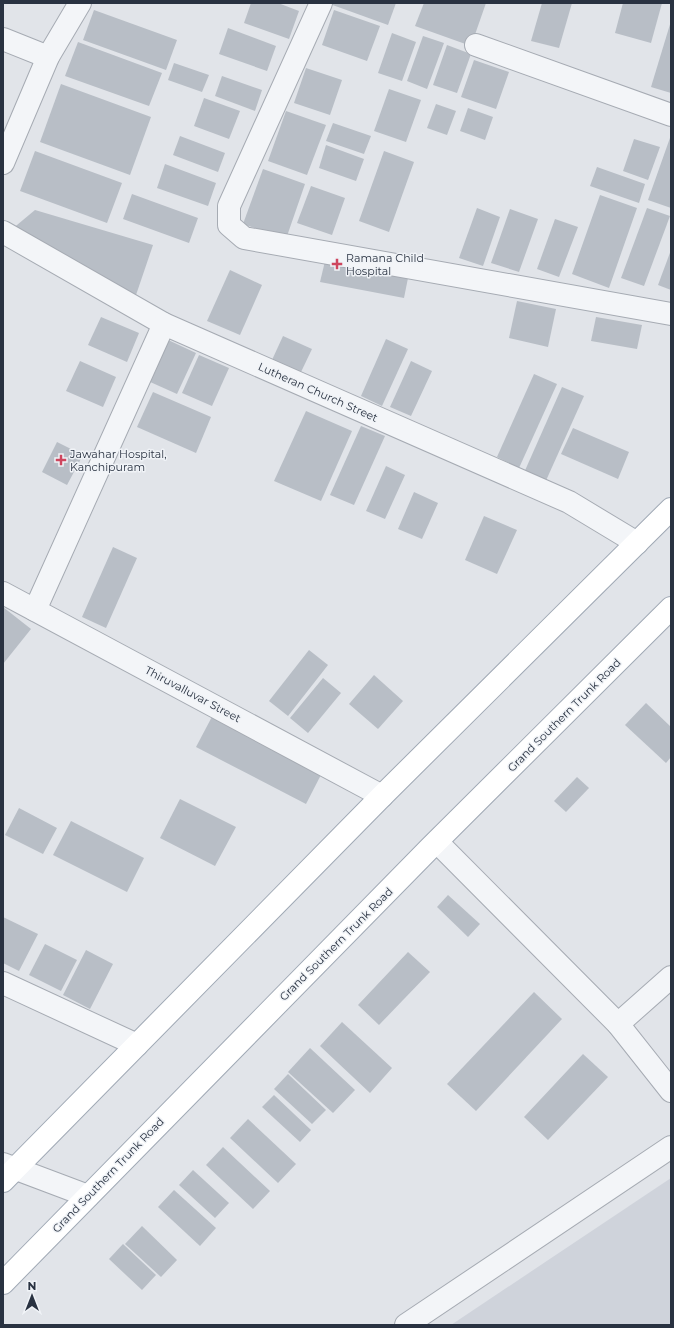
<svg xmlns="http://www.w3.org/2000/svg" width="674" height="1328" font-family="Montserrat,sans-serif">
<rect width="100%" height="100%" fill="#e1e4e9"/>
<polygon fill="#cfd3db" points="671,1178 671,1325 451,1325"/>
<g fill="#b8bec6">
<polygon points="251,3 278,3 299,11 289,39 244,23"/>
<polygon points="327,3 396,3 388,25"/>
<polygon points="424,3 486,3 471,46 415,26"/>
<polygon points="542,3 572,3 559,48 531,41"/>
<polygon points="623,3 662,3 651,43 615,33"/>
<polygon points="94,10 177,40 166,70 83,40"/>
<polygon points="334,10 380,26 367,61 322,45"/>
<polygon points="671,21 671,93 651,87"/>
<polygon points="228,28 276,46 267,71 219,54"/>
<polygon points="392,33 416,42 402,81 378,73"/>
<polygon points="423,36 444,43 427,89 407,81"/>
<polygon points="78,42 162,73 149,106 65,76"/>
<polygon points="447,45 471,54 457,93 433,85"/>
<polygon points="474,60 509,72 496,109 461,97"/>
<polygon points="174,63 209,75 202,92 168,80"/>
<polygon points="306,68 342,80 330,115 294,103"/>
<polygon points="222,76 262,90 255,111 215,96"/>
<polygon points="61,84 151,117 130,175 40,142"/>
<polygon points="389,89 421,100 406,142 374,131"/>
<polygon points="204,98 240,111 229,139 194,126"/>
<polygon points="436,104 456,111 447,135 427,128"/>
<polygon points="468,108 493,117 485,140 460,131"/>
<polygon points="286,111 326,125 307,175 268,161"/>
<polygon points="333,123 371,136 364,154 326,141"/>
<polygon points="671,135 671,208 648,200"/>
<polygon points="180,136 225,153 218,172 173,155"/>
<polygon points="634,139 660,147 648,180 623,171"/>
<polygon points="326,145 364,159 356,181 319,168"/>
<polygon points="35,151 122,183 107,223 20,191"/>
<polygon points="384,151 414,162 389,232 359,221"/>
<polygon points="165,164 216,183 208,206 157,188"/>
<polygon points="597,167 645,184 639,203 590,186"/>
<polygon points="263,169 305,184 286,239 243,224"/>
<polygon points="311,186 345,198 332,235 297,223"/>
<polygon points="132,194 198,218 189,243 123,219"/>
<polygon points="600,195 637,208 609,288 572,274"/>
<polygon points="477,208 500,217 483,266 459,258"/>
<polygon points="647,208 670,216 644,286 621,278"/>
<polygon points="510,209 538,219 519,272 491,263"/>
<polygon points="35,210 153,245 136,295 11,230"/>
<polygon points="555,219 578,227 559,277 537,269"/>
<polygon points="671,250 671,290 658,285"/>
<polygon points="326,257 409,273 404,298 320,282"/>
<polygon points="230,270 262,285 240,335 207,321"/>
<polygon points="517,301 556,309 548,347 509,338"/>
<polygon points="101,317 139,333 127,362 88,345"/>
<polygon points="596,317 642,325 637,349 591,341"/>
<polygon points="283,336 312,349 301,372 272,360"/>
<polygon points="166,339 196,353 177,394 148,381"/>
<polygon points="386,339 408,349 382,406 361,396"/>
<polygon points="199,355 229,368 212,406 182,393"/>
<polygon points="80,361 116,377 103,407 66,391"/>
<polygon points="411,361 432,371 411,416 390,407"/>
<polygon points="534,374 557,384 519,468 497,457"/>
<polygon points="562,387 584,396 544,485 523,475"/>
<polygon points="153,392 211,417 196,453 137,427"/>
<polygon points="306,411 352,431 321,501 274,481"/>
<polygon points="361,426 385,436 354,505 330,495"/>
<polygon points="573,428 629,452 618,479 561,454"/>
<polygon points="57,442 83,455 67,485 42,472"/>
<polygon points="386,466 405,475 385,519 366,511"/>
<polygon points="414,492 438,503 422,539 398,529"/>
<polygon points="484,516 517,530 497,574 465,560"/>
<polygon points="113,547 137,558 106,628 82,617"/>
<polygon points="3,607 31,629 3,664"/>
<polygon points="309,650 328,665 288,716 269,701"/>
<polygon points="374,675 403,701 378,729 349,704"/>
<polygon points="323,678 341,693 308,733 290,718"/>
<polygon points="646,703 671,727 671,757 666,763 625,725"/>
<polygon points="215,711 325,767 306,804 196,747"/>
<polygon points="577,777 589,788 566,812 554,801"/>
<polygon points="180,799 236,827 215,866 160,838"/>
<polygon points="19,808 57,828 43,854 5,835"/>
<polygon points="71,821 144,858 127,892 53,855"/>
<polygon points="448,895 480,924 468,937 437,907"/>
<polygon points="3,917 38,934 19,971 3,963"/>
<polygon points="45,944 77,960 61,991 29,975"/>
<polygon points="86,950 113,964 90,1009 63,995"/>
<polygon points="408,952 430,972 379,1025 358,1005"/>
<polygon points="534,992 562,1019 476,1111 447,1084"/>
<polygon points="342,1022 392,1068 370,1093 320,1046"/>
<polygon points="310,1048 355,1090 333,1113 288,1072"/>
<polygon points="583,1054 608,1077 548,1140 524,1117"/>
<polygon points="288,1074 326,1110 312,1124 274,1089"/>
<polygon points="274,1095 311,1130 300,1142 262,1107"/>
<polygon points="248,1119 296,1164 278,1183 230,1138"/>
<polygon points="223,1147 270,1191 253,1209 206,1165"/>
<polygon points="193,1170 229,1203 215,1218 179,1185"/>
<polygon points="174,1190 216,1228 200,1246 158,1207"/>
<polygon points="142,1226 177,1260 161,1277 125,1244"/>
<polygon points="123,1244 156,1275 142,1290 109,1259"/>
</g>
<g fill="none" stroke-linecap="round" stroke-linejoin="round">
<g stroke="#a6abb3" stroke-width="24">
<g id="minor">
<polyline points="321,3 229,206 229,225 244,238 671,314"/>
<polyline points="3,39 48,57"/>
<polyline points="476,45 671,115"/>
<polyline points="3,163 48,57 80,3"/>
<polyline points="3,232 164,324 569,502 637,543"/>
<polyline points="3,593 382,796"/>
<polyline points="35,610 164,324"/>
<polyline points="437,842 618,1024 671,1091"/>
<polyline points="3,983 137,1045"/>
<polyline points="618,1024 671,977"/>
<polyline points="3,1164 88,1196"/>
<polyline points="406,1325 671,1147"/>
</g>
</g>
<g stroke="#a0a9b5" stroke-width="24">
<g id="major">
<polyline points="3,1181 382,796 671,509"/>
<polyline points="3,1283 430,848 671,608"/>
</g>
</g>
<use href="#minor" stroke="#f3f5f8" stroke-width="22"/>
<use href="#major" stroke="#fff" stroke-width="22"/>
</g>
<g fill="#ce465e" stroke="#f0f3f7" stroke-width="1.5">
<path d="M335 258h4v4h4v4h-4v4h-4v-4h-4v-4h4z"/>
<path d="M59 454h4v4h4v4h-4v4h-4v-4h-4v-4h4z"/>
</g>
<g text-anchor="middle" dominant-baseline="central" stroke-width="3" stroke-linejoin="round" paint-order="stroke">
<g font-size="11" fill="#293241" stroke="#f0f3f7" text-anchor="start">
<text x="346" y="258">Ramana Child<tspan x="346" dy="13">Hospital</tspan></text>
<text x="70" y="454">Jawahar Hospital,<tspan x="70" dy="13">Kanchipuram</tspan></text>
</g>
<g font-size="11" fill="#293241" stroke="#f0f3f7">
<text transform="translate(318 392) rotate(24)">Lutheran Church Street</text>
<text transform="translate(193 694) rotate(28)">Thiruvalluvar Street</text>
<text transform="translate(564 715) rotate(-45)">Grand Southern Trunk Road</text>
<text transform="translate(336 944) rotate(-45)">Grand Southern Trunk Road</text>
<text transform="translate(108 1175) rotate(-46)">Grand Southern Trunk Road</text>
</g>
</g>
<rect width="674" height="1328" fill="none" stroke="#293241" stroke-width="8"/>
<g transform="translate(32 1296)" stroke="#f0f3f7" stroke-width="3" paint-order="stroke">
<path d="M0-3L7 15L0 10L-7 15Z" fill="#293241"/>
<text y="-6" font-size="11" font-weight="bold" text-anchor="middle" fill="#293241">N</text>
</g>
</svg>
